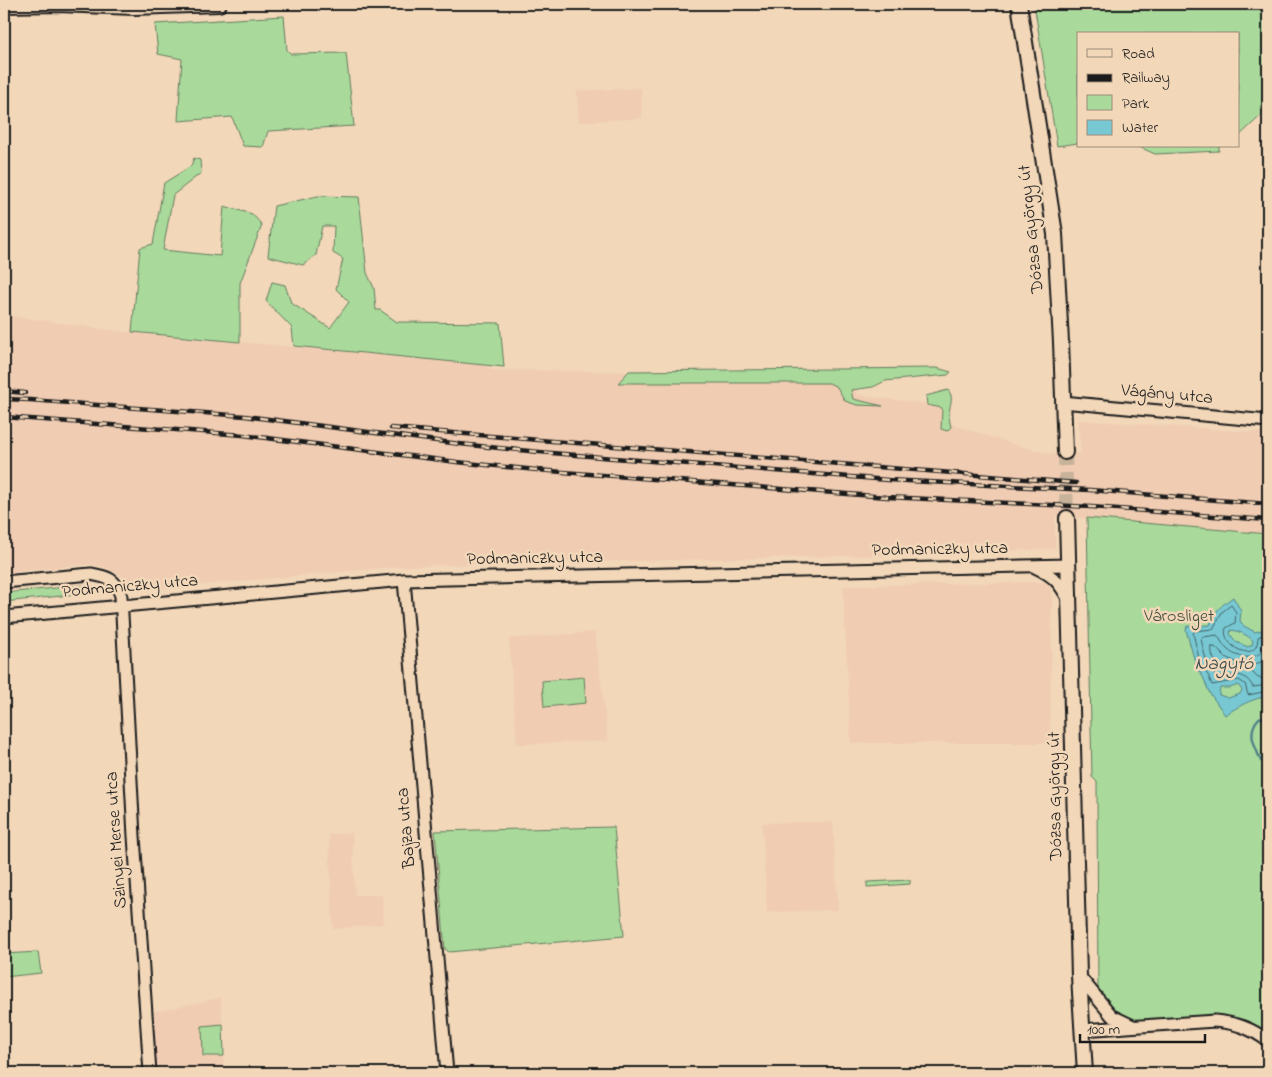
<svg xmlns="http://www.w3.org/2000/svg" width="1272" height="1077" font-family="'Indie Flower',sans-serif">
<rect width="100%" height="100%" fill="#f2d7b9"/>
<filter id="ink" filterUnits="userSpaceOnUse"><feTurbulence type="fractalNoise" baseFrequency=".02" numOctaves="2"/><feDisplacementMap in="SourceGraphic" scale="10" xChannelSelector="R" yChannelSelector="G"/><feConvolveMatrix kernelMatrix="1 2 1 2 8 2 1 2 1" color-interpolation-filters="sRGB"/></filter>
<g filter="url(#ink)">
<g fill="#f0ccb2">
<polygon points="641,88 642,118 579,122 577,91"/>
<polygon points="4,315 117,331 406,357 407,330 493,370 730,373 857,368 856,395 952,407 950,424 1016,445 1050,454 1081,453 1078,420 1268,433 1268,534 1055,516 1055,549 891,555 405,566 155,589 144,589 107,568 90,564 4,573"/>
<polygon points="1044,582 1050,587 1052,598 1050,743 851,743 843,586"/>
<polygon points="595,632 608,741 517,744 509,639"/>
<polygon points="833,822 838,910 767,912 762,823"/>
<polygon points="352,833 355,895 382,895 383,924 333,929 329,834"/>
<polygon points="221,998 224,1073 156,1073 153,1012"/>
</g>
<g fill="#a9da9b" stroke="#627b5c">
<polygon points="1034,4 1268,4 1268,109 1238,137 1238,34 1078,34 1078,143 1057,146"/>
<polygon points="284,16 287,50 291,54 346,53 354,126 268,131 263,147 243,146 232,117 178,121 182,59 158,54 155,24"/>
<polygon points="1137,146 1219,146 1219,151 1155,154"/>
<polygon points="194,158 200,160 201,173 173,195 163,250 220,256 224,206 252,214 262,225 240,283 240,342 132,332 140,248 153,244 164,183 191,166"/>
<polygon points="318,196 359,197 367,273 374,288 376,310 380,310 397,322 500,323 504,367 294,346 292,328 266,301 272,282 285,285 291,303 330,328 349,302 336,289 343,259 333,253 334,226 322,226 316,255 303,265 268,256 274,206"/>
<polygon points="937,368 951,372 948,375 885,381 873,387 851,390 853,399 883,406 857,405 845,401 837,387 829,383 618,383 629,371"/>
<path d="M948,390C955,399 949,404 949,414C949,418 950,423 951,427L947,431L941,429L942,408L927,405L926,396Z"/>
<polygon points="1087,518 1268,534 1268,1041 1239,1025 1134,1027 1117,1014 1098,997 1097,782 1092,777"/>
<polygon points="87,585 89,593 4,602 4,593"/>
<polygon points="584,677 586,703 544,707 542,681"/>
<polygon points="614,827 624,936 449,952 445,949 435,831"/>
<polygon points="910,880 910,884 867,887 867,882"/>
<polygon points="38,952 41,973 4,977 4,954"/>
<polygon points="223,1024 224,1056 203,1056 202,1026"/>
</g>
<path fill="#78c8d3" stroke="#53838a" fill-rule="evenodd" d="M1233,597L1241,611L1240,621L1244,626L1255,632L1263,630V625L1268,626V696C1251,699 1239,706 1225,715L1209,692L1203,677L1197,669L1186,630L1187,626L1210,625C1214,611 1222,605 1233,597ZM1231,630C1239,631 1248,635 1253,641L1252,645L1248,647L1236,642L1230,634ZM1238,685L1242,690L1240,694L1228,698L1219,695L1220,688H1230Z"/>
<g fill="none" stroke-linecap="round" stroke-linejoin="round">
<g stroke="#416165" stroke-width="1">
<path d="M1268,629L1265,634L1258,637C1258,666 1220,646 1226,628L1235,623L1236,612L1231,605L1222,612L1213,629L1195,631L1193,633L1201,667L1208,675L1212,685L1239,680L1245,684L1248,695L1268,691"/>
<path d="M1268,639C1263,642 1265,647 1261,652C1253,661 1236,657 1228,650C1223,646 1221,640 1217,635L1203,637L1201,639L1207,664L1216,677C1234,678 1242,668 1253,687L1268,685"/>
<path d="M1212,647H1215L1225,657L1236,662V666L1227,670L1221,669C1216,662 1210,656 1212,647Z"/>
<polyline points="1268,655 1261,662 1249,666 1248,668 1258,678 1268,678"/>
</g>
<path stroke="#53838a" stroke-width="2.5" d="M1261,761C1255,746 1246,732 1259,718L1268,717"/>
<polyline stroke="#c7b29a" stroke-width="14" stroke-dasharray="14 7" stroke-linecap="butt" points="1065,452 1067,518"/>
<g stroke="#1c1c1c" stroke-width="15">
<g id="minor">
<polyline points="1062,402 1268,421"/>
<path d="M1035,567C1054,576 1059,582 1069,600"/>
<polyline points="404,580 447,1073"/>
<path d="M4,582L91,574C108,577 116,579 121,596L134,836L150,1073"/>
<polyline points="4,617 404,580 1069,565"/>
<polyline points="1079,976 1112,1016 1133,1026"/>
<path d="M1082,1030L1215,1021C1236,1023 1251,1028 1268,1041"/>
</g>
</g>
<g stroke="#1c1c1c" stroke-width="18">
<g id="major">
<polyline points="1019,4 1055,234 1061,342 1065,452"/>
<polyline points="4,5 58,4 134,7 219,4"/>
<polyline points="1067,518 1079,976 1085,1073"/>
</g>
</g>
<use href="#minor" stroke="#f2d7b9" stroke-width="11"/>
<use href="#major" stroke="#f2d7b9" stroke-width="14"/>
<g stroke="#1c1c1c" stroke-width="4.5">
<g id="rail">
<polyline points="4,391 25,393"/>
<polyline points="4,399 30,400 245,416 460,444 539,452 888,480 1090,490 1268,504"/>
<polyline points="4,417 243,435 457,462 537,470 887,497 1091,507 1268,520"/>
<polyline points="391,428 1076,483"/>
</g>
</g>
<use href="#rail" stroke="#f2d7b9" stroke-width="2.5" stroke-dasharray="8" stroke-linecap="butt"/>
</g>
</g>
<g text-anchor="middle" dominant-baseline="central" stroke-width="5" stroke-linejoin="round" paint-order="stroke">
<g font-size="18" fill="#1c1c1c" stroke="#f2d7b9">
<text transform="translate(1032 229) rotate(-96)">Dózsa György út</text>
<text transform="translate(1167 395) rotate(5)">Vágány utca</text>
<text transform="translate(940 550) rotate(-1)">Podmaniczky utca</text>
<text transform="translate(535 559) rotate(-1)">Podmaniczky utca</text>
<text transform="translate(130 587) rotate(-5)">Podmaniczky utca</text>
<text transform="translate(1056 796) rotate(-91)">Dózsa György út</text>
<text transform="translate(407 828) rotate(-95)">Bajza utca</text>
<text transform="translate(117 840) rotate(-94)">Szinyei Merse utca</text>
</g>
<g font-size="18" fill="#3f4c3c" stroke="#f2d7b9">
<text x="1179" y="617">Városliget</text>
</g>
<g font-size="19" font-style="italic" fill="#33474a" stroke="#f2d7b9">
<text x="1224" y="664">Nagytó</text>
</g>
</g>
<rect width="1272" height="1077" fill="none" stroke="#f2d7b9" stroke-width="20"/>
<rect x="10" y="10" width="1252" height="1057" fill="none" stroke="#1c1c1c" stroke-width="2" filter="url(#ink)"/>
<rect x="1077" y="32" width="162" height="115" fill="#f2d7b9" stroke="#9c8c7a"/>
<rect x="1087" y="49" width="25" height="8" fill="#f2d7b9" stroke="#9c8c7a"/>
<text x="1122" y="58" font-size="15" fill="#1c1c1c">Road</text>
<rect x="1087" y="74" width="25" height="8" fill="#1c1c1c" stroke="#9c8c7a"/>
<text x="1122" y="82" font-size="15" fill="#1c1c1c">Railway</text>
<rect x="1087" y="95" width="25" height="15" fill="#a9da9b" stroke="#9c8c7a"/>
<text x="1122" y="108" font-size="15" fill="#1c1c1c">Park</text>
<rect x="1087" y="120" width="25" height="15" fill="#78c8d3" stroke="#9c8c7a"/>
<text x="1122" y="132" font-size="15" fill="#1c1c1c">Water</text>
<path d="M1080 1034v8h125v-8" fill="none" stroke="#1c1c1c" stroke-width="2.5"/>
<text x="1087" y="1034" font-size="15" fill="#1c1c1c" stroke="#f2d7b9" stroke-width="4" paint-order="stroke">100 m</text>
</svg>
